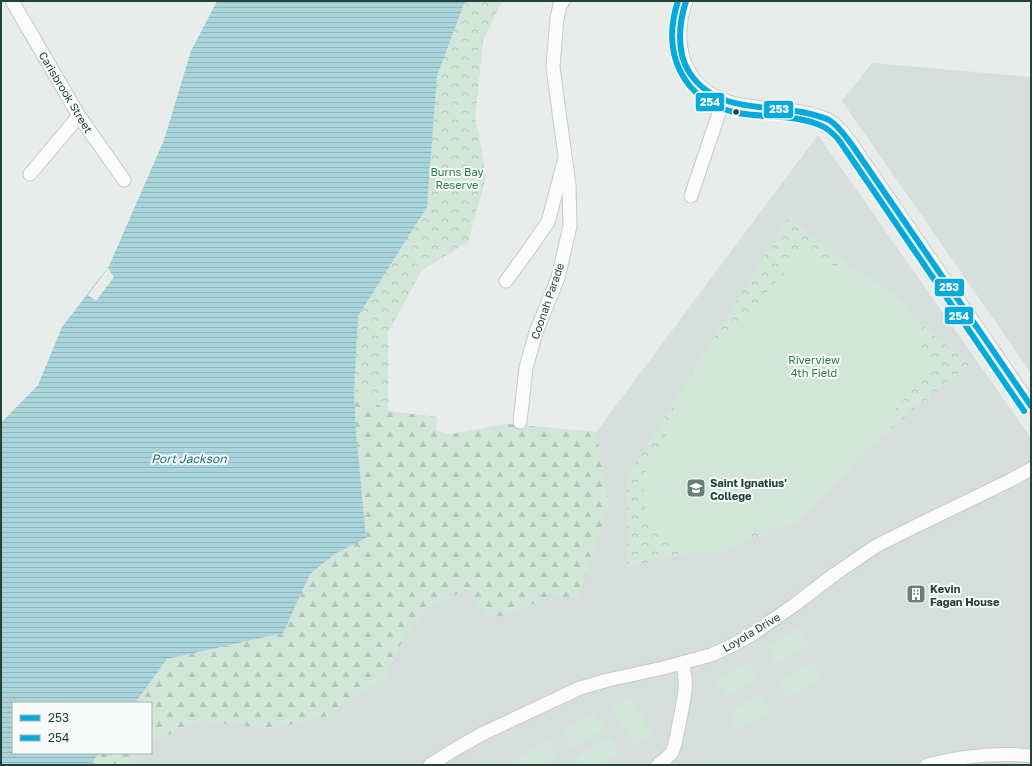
<svg xmlns="http://www.w3.org/2000/svg" width="1032" height="766" font-family="'Golos Text',sans-serif">
<defs>
<pattern id="forest-firs" width="22" height="20" patternUnits="userSpaceOnUse"><rect width="22" height="20" fill="#d1e6d8"/><path d="M5 1l3.5 6h-7zM16 11l3.5 6h-7z" fill="#b3c6ba"/></pattern>
<pattern id="park-crowns" width="20" height="18" patternUnits="userSpaceOnUse"><rect width="20" height="18" fill="#d1e6d8"/><path d="M2 6a3 3 0 1 1 6 0M12 15a3 3 0 1 1 6 0" fill="none" stroke="#b3c6ba"/></pattern>
<pattern id="water-rules" width="6" height="5" patternUnits="userSpaceOnUse"><rect width="6" height="5" fill="#a9d4db"/><path d="M0 2.5h6" fill="none" stroke="#91b7bd"/></pattern>
</defs>
<rect width="100%" height="100%" fill="#e8edeb"/>
<g fill="#d6dedb">
<polygon points="872,63 1031,77 1031,373 842,101"/>
<polygon points="818,135 1031,438 1031,765 90,765 99,753 151,753 151,703 135,703 388,411 437,417 436,431 450,434 508,424 596,432"/>
</g>
<g fill="url(#forest-firs)">
<polygon points="465,1 502,1 483,40 475,117 486,176 468,242 422,270 388,332 388,411 437,417 436,431 450,434 508,424 596,432 609,503 579,598 551,596 506,615 487,618 467,589 426,609 400,645 385,677 327,716 270,729 199,720 151,743 151,703 135,703 167,659 283,633 310,574 336,553 366,538 356,432 354,390 358,316 427,207"/>
<polygon points="99,753 137,753 132,765 90,765"/>
</g>
<g fill="url(#park-crowns)">
<polygon points="465,1 502,1 483,40 475,117 486,176 468,242 422,270 388,332 388,411 354,390 358,316 427,207 437,76"/>
<polygon points="789,217 969,364 763,536 627,567 627,477"/>
</g>
<g fill="#d1e6d8">
<path d="M807,248L826,265L850,267L869,276L906,306L922,335L918,349L936,364L892,412L880,434L833,486L796,523L766,530L756,528C749,539 737,547 724,551C674,564 628,517 648,467C652,458 658,450 666,443V427L684,385L714,345L745,317Z"/>
<polygon points="800,627 810,644 777,664 767,648"/>
<polygon points="748,661 758,678 725,698 715,682"/>
<polygon points="811,661 821,678 788,698 778,682"/>
<polygon points="761,694 771,710 738,731 728,714"/>
<polygon points="629,697 653,734 635,746 611,709"/>
<polygon points="595,711 606,728 572,748 562,732"/>
<polygon points="610,737 620,753 600,765 581,765 576,757"/>
<polygon points="548,740 558,756 544,765 517,765 514,761"/>
</g>
<polygon fill="url(#water-rules)" points="217,1 465,1 437,76 427,207 358,316 354,390 356,432 366,538 336,553 310,574 283,633 167,659 135,703 13,703 13,753 99,753 90,765 1,765 1,423 38,385 62,327 109,266 164,140 191,51"/>
<polygon fill="#e8edeb" points="108,268 114,277 96,301 88,295"/>
<g fill="none" stroke-linecap="round" stroke-linejoin="round">
<g stroke="#c5cac8" stroke-width="15">
<g id="street">
<polyline points="12,1 79,116 124,180"/>
<path d="M686,1C679,20 678,42 684,61C686,68 690,73 694,79C725,120 787,100 828,120C842,127 854,149 863,161L1031,406"/>
<polyline points="30,174 79,116"/>
<polyline points="691,196 723,101"/>
<polyline points="506,281 528,251 548,222 564,162"/>
<polyline points="520,422 526,368 536,332 558,278 570,226 569,185 557,97 553,67 557,18 560,5 563,1"/>
<polyline points="430,765 457,748 484,733 580,688 608,680 663,668 711,655 733,645 754,633 793,606 835,574 876,546 916,526 1011,480 1031,469"/>
<path d="M658,765C663,761 669,757 672,752C676,744 677,733 679,724C683,703 689,684 682,663"/>
<path d="M927,765C959,757 998,752 1031,756"/>
</g>
</g>
<use href="#street" stroke="#fcfcfc" stroke-width="13"/>
<g stroke="#f7fbf9" stroke-width="9">
<path id="bus-1" d="M686,1C679,23 676,51 689,72C715,112 762,105 802,112C811,114 821,116 829,120C839,126 845,136 852,145L1031,406"/>
</g>
<g stroke="#f7fbf9" stroke-width="9">
<path id="bus-2" d="M678,1C661,53 682,101 738,113C766,118 798,114 824,127C833,132 840,141 845,149L1024,411"/>
</g>
<use href="#bus-1" stroke="#04aadd" stroke-width="6"/>
<use href="#bus-2" stroke="#04aadd" stroke-width="6"/>
</g>
<defs>
<g id="school-square" transform="scale(1)"><rect x="-9" y="-9" width="18" height="18" rx="4" fill="#697e78" stroke="#f7fbf9"/><path d="M0-5L7-2L0 1L-7-2ZM-4 1L0 2.5L4 1V4Q0 6-4 4Z" fill="#fff"/></g>
<g id="building-square" transform="scale(1)"><rect x="-9" y="-9" width="18" height="18" rx="4" fill="#697e78" stroke="#f7fbf9"/><path d="M-4-6H4V6H1V3H-1V6H-4ZM-2.5-4.3h1.7v1.8h-1.7ZM.8-4.3h1.7v1.8H.8ZM-2.5-1h1.7V.8h-1.7ZM.8-1h1.7V.8H.8Z" fill="#fff"/></g>
</defs>
<g fill-rule="evenodd">
<use href="#school-square" x="696" y="488"/>
<use href="#building-square" x="916" y="594"/>
</g>
<circle fill="#24423a" stroke="#f7fbf9" stroke-width="1.5" cx="736" cy="112" r="3.5"/>
<g text-anchor="middle" dominant-baseline="central" stroke-width="4" stroke-linejoin="round" paint-order="stroke">
<g font-size="11" fill="#24423a" stroke="#f7fbf9">
<text transform="translate(66 92) rotate(59)">Carisbrook Street</text>
<text transform="translate(547 301) rotate(-71)">Coonah Parade</text>
<text transform="translate(751 632) rotate(-31)">Loyola Drive</text>
</g>
<g font-size="11" fill="#2d7a4b" stroke="#f7fbf9">
<text x="457" y="171">Burns Bay<tspan x="457" dy="13">Reserve</tspan></text>
<text x="814" y="359">Riverview<tspan x="814" dy="13">4th Field</tspan></text>
</g>
<g font-size="11" font-weight="bold" fill="#24423a" stroke="#f7fbf9" text-anchor="start">
<text x="710" y="482">Saint Ignatius'<tspan x="710" dy="13">College</tspan></text>
<text x="930" y="588">Kevin<tspan x="930" dy="13">Fagan House</tspan></text>
</g>
<g font-size="12" font-style="italic" fill="#1c6f80" stroke="#f7fbf9">
<text x="189" y="458">Port Jackson</text>
</g>
</g>
<g stroke="#f7fbf9" stroke-width="1.5">
<rect x="695" y="92" width="30" height="20" rx="4" fill="#04aadd"/>
<rect x="763" y="100" width="31" height="19" rx="4" fill="#04aadd"/>
<rect x="934" y="278" width="31" height="19" rx="4" fill="#04aadd"/>
<rect x="944" y="306" width="30" height="19" rx="4" fill="#04aadd"/>
</g>
<g font-size="11" text-anchor="middle" font-weight="bold" fill="#fff">
<text x="710" y="106">254</text>
<text x="779" y="113">253</text>
<text x="949" y="291">253</text>
<text x="959" y="320">254</text>
</g>
<rect width="1032" height="766" fill="none" stroke="#24423a" stroke-width="4"/>
<rect x="12" y="702" width="140" height="52" fill="#f7fbf9" stroke="#a3b1ad"/>
<rect x="20" y="715" width="20" height="6" fill="#04aadd" stroke="#a3b1ad"/>
<text x="48" y="722" font-size="12" fill="#24423a">253</text>
<rect x="20" y="735" width="20" height="6" fill="#04aadd" stroke="#a3b1ad"/>
<text x="48" y="742" font-size="12" fill="#24423a">254</text>
</svg>
